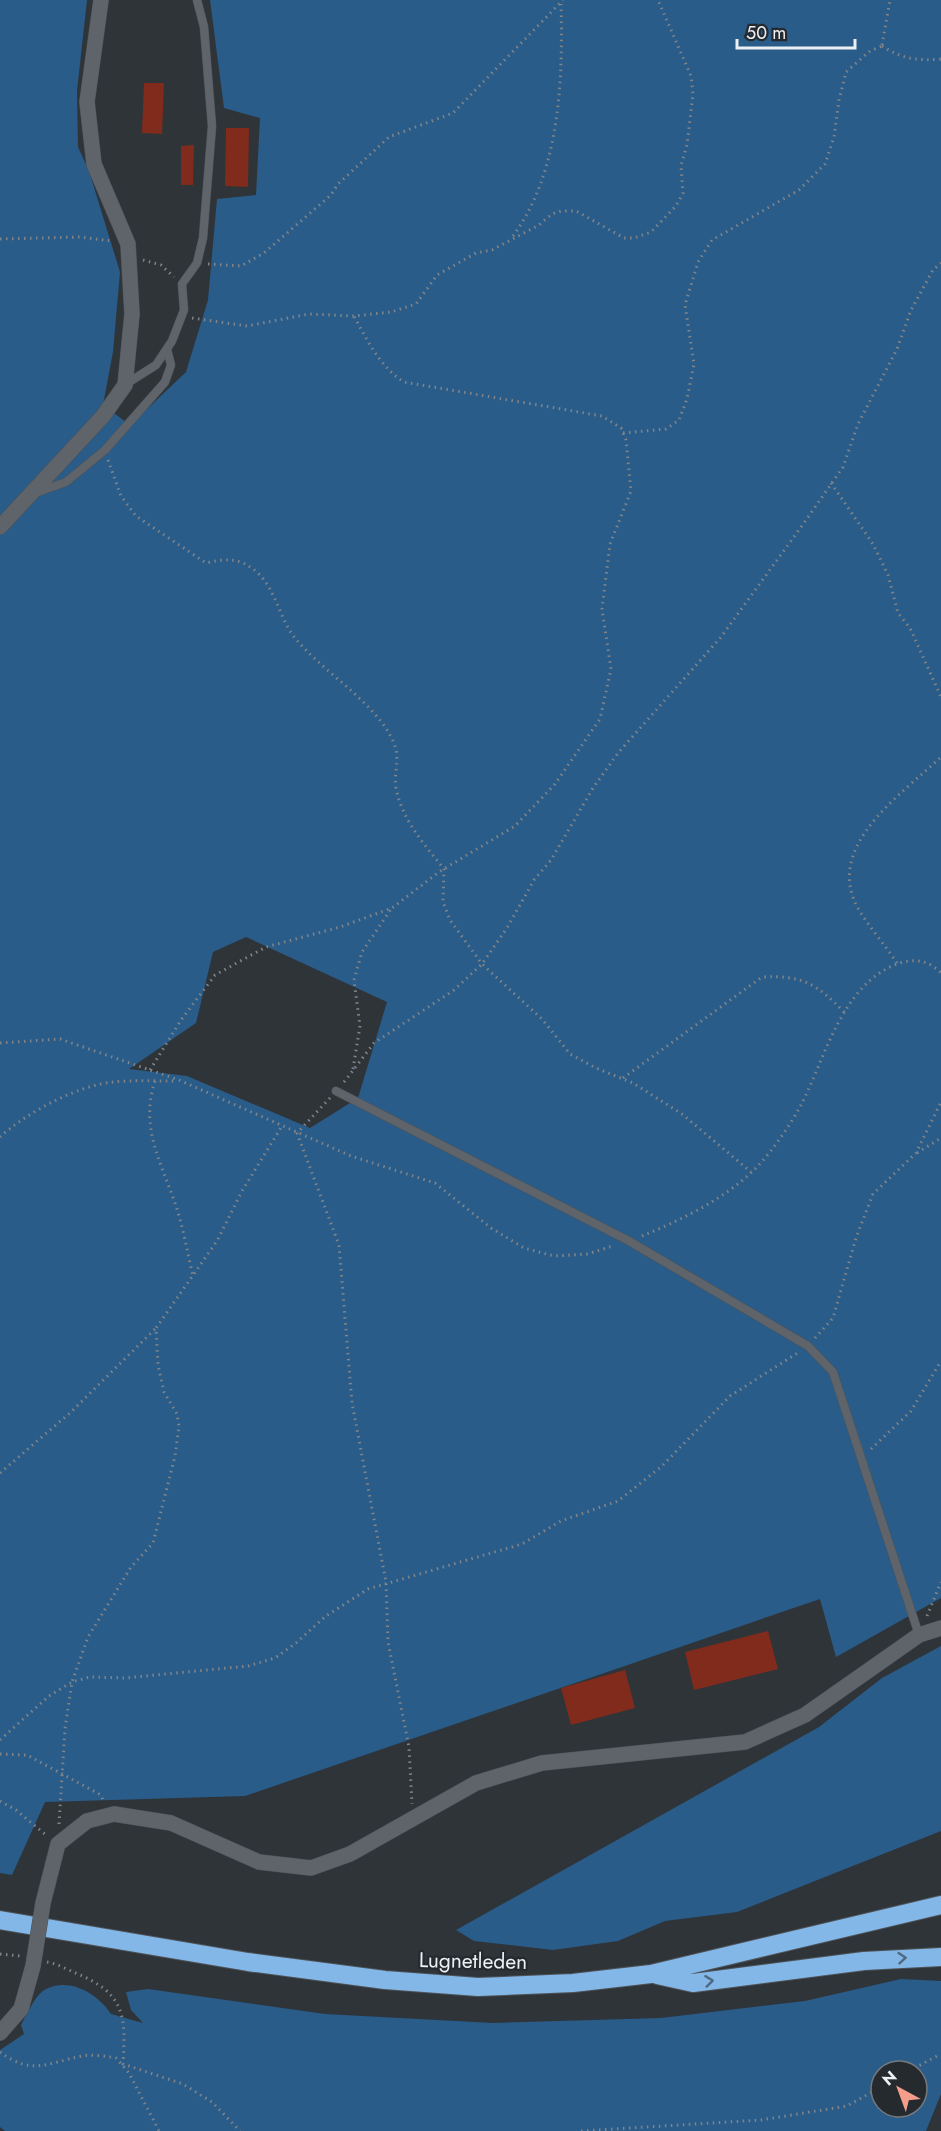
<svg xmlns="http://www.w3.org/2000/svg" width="941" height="2131" font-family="Jost,sans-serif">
<rect width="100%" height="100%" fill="#2f3439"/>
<g fill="#295c89" fill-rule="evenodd">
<path d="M0,0H87L77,91L78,147L89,171L120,272L113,352L103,405L130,425L186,372L208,300L217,199L256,195L260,118L224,108L210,0H941V1598L836,1657L820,1599L245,1796L45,1802L12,1875L0,1873ZM246,937L387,1002L358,1098L310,1128L187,1076L129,1069L196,1023L213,952Z"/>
<polygon points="941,1646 941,1831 737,1912 665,1921 618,1941 553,1950 474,1941 456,1930 819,1727 882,1678"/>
<path d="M901,1979L941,1981V2094L926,2131H5L0,2127V2050L24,2034L21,2025C27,2014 35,1995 46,1989C70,1977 98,1994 111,2014L143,2023L131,2010L126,1992L148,1989L325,2014L493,2023L661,2018L805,2001ZM881,2071H917V2107H881Z"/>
</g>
<g fill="#802b1b">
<polygon points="144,83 164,83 162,134 142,133"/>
<polygon points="226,128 249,128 248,187 225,186"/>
<polygon points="194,145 193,185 181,185 181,146"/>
<polygon points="768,1631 778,1669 694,1690 685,1652"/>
<polygon points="625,1670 635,1708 571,1725 561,1688"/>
</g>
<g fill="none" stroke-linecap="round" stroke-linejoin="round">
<g stroke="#4e5358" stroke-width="9">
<g id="lane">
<polyline points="126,384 156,365 172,341 184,310 182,284 197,263 203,238 212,126 204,27 197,0"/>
<polyline points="38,492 66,482 105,450 165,382 171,365 167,349"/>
<polyline points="336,1091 629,1241 808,1346 833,1372 919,1635"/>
</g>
</g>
<g stroke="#4e5358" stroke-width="16">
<g id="street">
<polyline points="0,527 103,416 125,385 132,314 128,244 94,164 87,102 101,0"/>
<polyline points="43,1903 58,1844 87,1821 114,1814 171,1823 259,1862 311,1868 350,1854 476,1783 542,1763 745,1742 805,1715 919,1635 941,1628"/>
<polyline points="0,2033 21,2009 33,1966"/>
</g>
</g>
<g stroke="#4e5358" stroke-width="20">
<g id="highway">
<polyline points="0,1920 248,1962 385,1980 478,1987 573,1983 651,1974 941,1905"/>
<polyline points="657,1975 693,1983 864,1961 941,1957"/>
</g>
</g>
<g stroke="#818589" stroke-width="3" stroke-dasharray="1.5 4.5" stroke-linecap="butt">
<polyline points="882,45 890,0"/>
<path d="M882,46C902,59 918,61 941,59"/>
<path d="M513,236C560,172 563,81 561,4"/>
<polyline points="0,239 80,237 112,241"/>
<polyline points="143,260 161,265 174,277"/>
<polyline points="208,264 241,266 264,253 331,195 338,184 389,137 453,113 563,0"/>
<polyline points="192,318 247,326 309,314 354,316 391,312 416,304 437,275 476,253 492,250 539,225 552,214 561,211 576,211 624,238 634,238 651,232 676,206 683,193 681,166 687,145 693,94 691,76 658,0"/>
<polyline points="623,433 666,429 679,420 687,399 694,364 685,305 698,262 712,240 799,190 825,164 834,137 839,100 846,72 870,51 882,46"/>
<path d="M108,460L121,496L136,516L206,563C224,559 237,557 253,569C276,586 278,617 295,638C321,670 371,700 390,735C403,758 393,767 396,788C402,820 424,844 444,869L443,902L450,920L482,964L542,1019L570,1054L596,1068L633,1083L682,1114L751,1172"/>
<polyline points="831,483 873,544 888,575 898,613 910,628 941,697"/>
<path d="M897,963C885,945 870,928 859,910C822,847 901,795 941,757"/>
<polyline points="0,1043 60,1039 179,1080 351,1156 435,1183 491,1228 524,1248 554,1256 587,1254 613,1246"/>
<polyline points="353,1069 360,1026 354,980 362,952 391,909"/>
<path d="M150,1070L181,1020L215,975L266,947L340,927L392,908L439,872L515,826L555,784L600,719L611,669L602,609L610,544L631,491L626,440L621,428L602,416L404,382C380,367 367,340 354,316"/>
<path d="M623,1078L762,977C803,975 817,984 845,1013"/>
<path d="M155,1081C140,1127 160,1160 175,1203C183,1226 187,1251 193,1276"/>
<polyline points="344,1082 374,1043 454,990 482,964 507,928 534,880 551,860 593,788 618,753 721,637 804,523 843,467 858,424 897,349 911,310 933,270 941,263"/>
<polyline points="330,1098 297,1133 339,1245 352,1403 386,1582 388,1642 409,1747 412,1804"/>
<path d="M0,1137C26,1113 76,1086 113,1082C133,1080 154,1081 174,1081"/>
<polyline points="917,1153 941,1138"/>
<path d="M642,1236C681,1220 725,1199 756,1168C773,1150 789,1127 801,1105C826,1057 842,982 900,963C916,958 929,961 941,973"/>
<polyline points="815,1338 833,1318 856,1238 873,1194 916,1153 941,1102"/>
<polyline points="871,1449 911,1411 941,1361"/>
<polyline points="0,1473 71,1412 156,1328"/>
<polyline points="927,1616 941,1582"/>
<polyline points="0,1740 49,1696 72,1682 90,1677 125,1678 248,1666 275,1658 296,1643 326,1616 368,1589 522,1544 561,1521 618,1501 662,1466 730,1396 799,1352"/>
<polyline points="0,1754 27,1755 101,1795 104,1803"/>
<polyline points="0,1801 16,1810 46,1835"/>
<polyline points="59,1824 65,1729 72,1682 88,1637 131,1567 153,1543 175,1456 179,1426 177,1414 164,1392 158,1365 156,1328 217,1241 242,1191 282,1126"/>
<polyline points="0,1954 20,1956"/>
<path d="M47,1962C58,1964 68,1970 78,1974C125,1994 126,2016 123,2064L183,2084L212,2102L240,2131"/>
<path d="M0,2052C32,2076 47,2063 82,2056C93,2054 105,2056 116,2058L129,2073L159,2131"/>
<polyline points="909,2071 937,2056 941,2056"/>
<polyline points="581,2131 761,2120 847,2106 881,2087"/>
</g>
<use href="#lane" stroke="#5e646a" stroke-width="8"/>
<use href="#street" stroke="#5e646a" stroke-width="15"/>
<use href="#highway" stroke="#82b7e8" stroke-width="18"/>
<g stroke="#4e5358" stroke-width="16" stroke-linecap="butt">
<polyline id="street-bridge" points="33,1966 43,1903"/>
</g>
<use href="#street-bridge" stroke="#5e646a" stroke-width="15"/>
</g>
<defs><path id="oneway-chevron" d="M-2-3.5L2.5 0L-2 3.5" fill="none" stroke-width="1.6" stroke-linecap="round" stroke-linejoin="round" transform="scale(1.5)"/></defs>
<g stroke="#4f6982">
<use href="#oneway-chevron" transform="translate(902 1958) rotate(-5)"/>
<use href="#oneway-chevron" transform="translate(709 1981) rotate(-7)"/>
</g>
<g text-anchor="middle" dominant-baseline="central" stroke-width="4.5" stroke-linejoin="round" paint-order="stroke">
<g font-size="21" fill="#eceff3" stroke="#252a2f">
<text transform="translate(473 1961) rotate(1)">Lugnetleden</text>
</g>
</g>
<g transform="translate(899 2089) rotate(319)"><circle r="28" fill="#252a2f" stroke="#75797d" stroke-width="1.5"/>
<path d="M0-4.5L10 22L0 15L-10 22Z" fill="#f49d8b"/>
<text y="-9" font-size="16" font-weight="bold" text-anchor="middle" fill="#eceff3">N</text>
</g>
<path d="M737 39v9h118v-9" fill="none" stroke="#eceff3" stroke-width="3"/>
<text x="746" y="39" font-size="18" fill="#eceff3" stroke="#252a2f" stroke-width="4.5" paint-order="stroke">50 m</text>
</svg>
